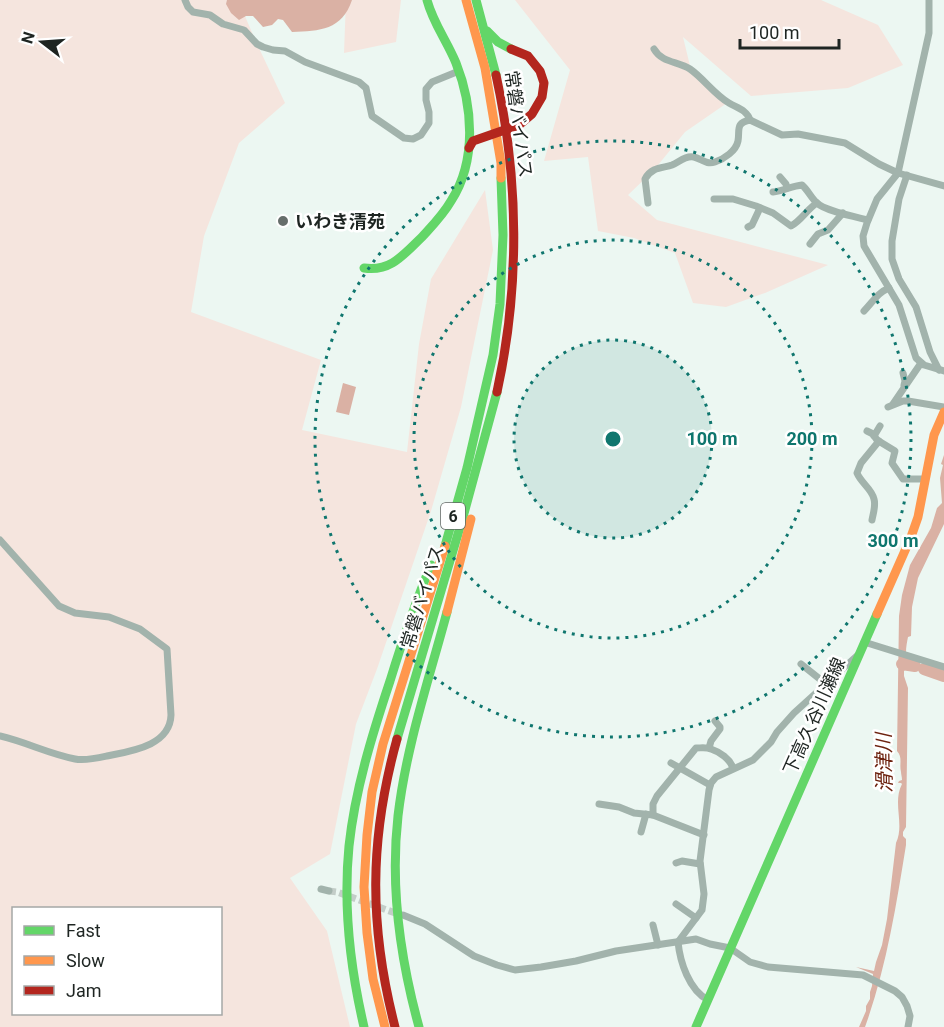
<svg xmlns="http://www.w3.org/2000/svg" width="944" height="1027" font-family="Roboto,'Noto Sans JP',sans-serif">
<rect width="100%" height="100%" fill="#ecf7f2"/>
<g fill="#f5e5de" fill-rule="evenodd">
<path d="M0,0H238L257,44L285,103L239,143L204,236L191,312L321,360L302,430L407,452L419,344L431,279L485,190L493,250L461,407L431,511L377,669L356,724L330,854L290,878L327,931L350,1027H0ZM14,908H220V1014H14Z"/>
<polygon points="346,0 401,0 396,42 344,53"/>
<polygon points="515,0 821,0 878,25 903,65 848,88 751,96 683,37 691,70 727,103 685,132 654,170 628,195 657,220 828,265 765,293 726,307 693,303 675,253 634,238 598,231 588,157 544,161 570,70"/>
</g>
<g fill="#dab1a4">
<path d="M227,0H352C342,30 320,31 292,32L283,20L278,19L272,25L263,27L253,16H246L239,20L231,13L226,4Z"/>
<polygon points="343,383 356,387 349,415 336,412"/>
<path d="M944,455V524L918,578L912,607L911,636L908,637C907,642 906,647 906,652C907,662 913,663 904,671V676L908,688L906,827L903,832V836L906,839V845C896,907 886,969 865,1027H859L866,1011V1006L870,999V992L872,986L873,974L856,967L874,971L876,962L882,945L887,919L896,843C905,824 892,803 902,784L901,783H898L899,781L902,780C902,777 901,774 901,772C899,764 903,758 897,751L899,616L902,595L910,565L931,528L937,508L942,503L940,478L943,465L941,464Z"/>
</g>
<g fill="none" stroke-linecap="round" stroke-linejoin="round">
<g stroke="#dab1a4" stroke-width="12">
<polyline points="902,664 915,666"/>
<polyline points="924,669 944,676"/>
</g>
<polyline stroke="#c3cdc8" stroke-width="7" stroke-dasharray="7 3.5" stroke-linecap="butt" points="329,891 337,892 398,914"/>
<g stroke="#a2b3ac" stroke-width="7">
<polyline points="185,0 188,7 193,12 210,15 223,24 244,30 257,44 263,47 273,50 285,51 305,62 359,82 366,88 372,116 404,138 413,139 421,135 429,123 429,112 426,100 426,89 432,82 459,71"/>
<polyline points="929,0 929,33 898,173 877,199 867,223 863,236 864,246 899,305 916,358 924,365 944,371"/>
<path d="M654,49C662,63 678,61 690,69C703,78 715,95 729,103C737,108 747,110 750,120"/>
<polyline points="907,175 899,199 892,241 892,259 899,279 916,307 930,352 939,370"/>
<polyline points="780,177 786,184 787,188"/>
<path d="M773,192C783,191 792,186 802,185C808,190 811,198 817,203C825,211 856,217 868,220"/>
<path d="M714,199H733L756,206L773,213L791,226C802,220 807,209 817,203"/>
<path d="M648,203L645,179C647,175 650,172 654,170C660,167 667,167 672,165C679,162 686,155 694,157C702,159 706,165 715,162C724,159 736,151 738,141C740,130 735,123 750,120L782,135L798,134L845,143L879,164L898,173L944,186"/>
<polyline points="748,227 752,225 760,208"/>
<polyline points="810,244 818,234 828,230 843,213"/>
<path d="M864,311C873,302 877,293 889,288"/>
<polyline points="903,373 905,381 904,385"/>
<polyline points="893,404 921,363"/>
<polyline points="888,407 903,401 908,401 944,407"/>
<polyline points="867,431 873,434 877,440 895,451 892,463 903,479 925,479"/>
<polyline points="874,436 880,426"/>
<path d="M872,520C873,514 876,506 874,499C872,489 861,483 857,473L861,463L879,441"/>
<path d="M0,540L59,606L75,613L109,617L140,629L167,649L171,715C170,746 131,751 107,756C98,758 85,761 75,759C49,754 26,742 0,736"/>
<polyline points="864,642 944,667"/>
<polyline points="801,664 826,684"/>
<polyline points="709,748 711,741 720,729 720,727 715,721"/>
<polyline points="671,763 710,785"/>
<polyline points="599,804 619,807 634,813 653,815 704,835"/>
<path d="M653,815V804L657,796L696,748C701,748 707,747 711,749C720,752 730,759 733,768"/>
<polyline points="641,832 646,814"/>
<polyline points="676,863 682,861 700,864"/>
<polyline points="321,889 329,891"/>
<polyline points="676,904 696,918"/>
<polyline points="403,915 425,924 474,956 497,965 515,970 541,967 576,961 616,951 696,939 710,944 730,948 750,962 768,967 863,975 895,991 902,997 907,1006 910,1016 908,1027"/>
<polyline points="653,925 658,945"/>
<path d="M708,1000C689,990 680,962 678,942L702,910L704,894L700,861L709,790L711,783L716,777L753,760L771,742L777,732L794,713L859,654"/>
</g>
<g stroke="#63d668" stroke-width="9">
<polyline points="476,0 496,75"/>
<polyline points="487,31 498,42 511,49"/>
<path d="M364,268C391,272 404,254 422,237C432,226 443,215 451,201C477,161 473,106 456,63C447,41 433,23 427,0"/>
<polyline points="445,546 467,468 493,355 500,304 503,235 501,178"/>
<polyline points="397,739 463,517 497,392"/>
<path d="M364,1027C350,967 343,907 349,846C355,790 372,735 390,681C402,642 415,603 431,565"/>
<path d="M419,1027C400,958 390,887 398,816C406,747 429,679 447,612"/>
<polyline points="696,1027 877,614"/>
</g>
<g stroke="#ff974d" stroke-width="9">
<polyline points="466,0 485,68 501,163 501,178"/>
<polyline points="447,612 471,519"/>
<polyline points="877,614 911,537 918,517 934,435 944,412"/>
<polyline points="385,1027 373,979 367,933 364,887 367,835 372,792 383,744 445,546"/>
</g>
<g stroke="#b3261e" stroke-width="9">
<path d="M496,75C519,179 520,288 497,392"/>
<polyline points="469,148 473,141 519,125 532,114 542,97 544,83 540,71 528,56 511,49"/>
<path d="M395,1027C369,926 369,840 397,739"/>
</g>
</g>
<circle cx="613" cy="439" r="99" fill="#0f766e" fill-opacity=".12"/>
<g fill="none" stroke="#0f766e" stroke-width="3" stroke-dasharray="3 6">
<circle cx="613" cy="439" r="99"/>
<circle cx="613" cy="439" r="199"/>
<circle cx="613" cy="439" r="298"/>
</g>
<circle fill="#666e6b" stroke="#fff" stroke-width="2" cx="283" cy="221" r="6"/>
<g text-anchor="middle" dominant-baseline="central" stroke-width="5" stroke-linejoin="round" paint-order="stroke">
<rect fill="#fff" stroke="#626664" stroke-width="1.5" x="441" y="503" width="24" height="26" rx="4.5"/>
<g font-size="16" font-weight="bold" fill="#1e2522">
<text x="453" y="516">6</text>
</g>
<g font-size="18" fill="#1e2522" stroke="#fff">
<text transform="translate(519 124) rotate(82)">常磐バイパス</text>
<text transform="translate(422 597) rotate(-73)">常磐バイパス</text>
<text transform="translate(814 716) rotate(-66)">下高久谷川瀬線</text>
</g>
<g font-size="18" font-weight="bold" fill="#1e2522" stroke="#fff" text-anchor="start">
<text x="295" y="221">いわき清苑</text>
</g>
<g font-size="20" font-style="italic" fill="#6d220f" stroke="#fff">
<text transform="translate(884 763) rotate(-91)">滑津川</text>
</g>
</g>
<circle cx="613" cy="439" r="9" fill="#0f766e" stroke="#fff" stroke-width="3"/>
<g font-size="18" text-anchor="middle" font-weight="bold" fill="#0f766e" stroke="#fff" stroke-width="5" stroke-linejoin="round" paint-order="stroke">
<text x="712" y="445">100 m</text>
<text x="812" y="445">200 m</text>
<text x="893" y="547">300 m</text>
</g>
<rect x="12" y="907" width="210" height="108" fill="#ffffff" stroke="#a5a8a7" stroke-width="1.5"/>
<rect x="24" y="926" width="30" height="9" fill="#63d668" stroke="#a5a8a7" stroke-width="1.5"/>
<text x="66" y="937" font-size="18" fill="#1e2522">Fast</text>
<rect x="24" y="956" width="30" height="9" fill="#ff974d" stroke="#a5a8a7" stroke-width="1.5"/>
<text x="66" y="967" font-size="18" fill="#1e2522">Slow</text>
<rect x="24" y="986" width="30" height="9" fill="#b3261e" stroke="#a5a8a7" stroke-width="1.5"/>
<text x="66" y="997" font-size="18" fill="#1e2522">Jam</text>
<g transform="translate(42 42) rotate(287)" stroke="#ffffff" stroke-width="4.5" paint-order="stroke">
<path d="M0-4.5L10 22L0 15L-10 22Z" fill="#1e2522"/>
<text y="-9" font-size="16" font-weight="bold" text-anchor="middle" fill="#1e2522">N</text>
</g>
<path d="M740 39v9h99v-9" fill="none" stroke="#1e2522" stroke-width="3"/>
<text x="749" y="39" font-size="18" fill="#1e2522" stroke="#ffffff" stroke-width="4.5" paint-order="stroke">100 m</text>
</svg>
